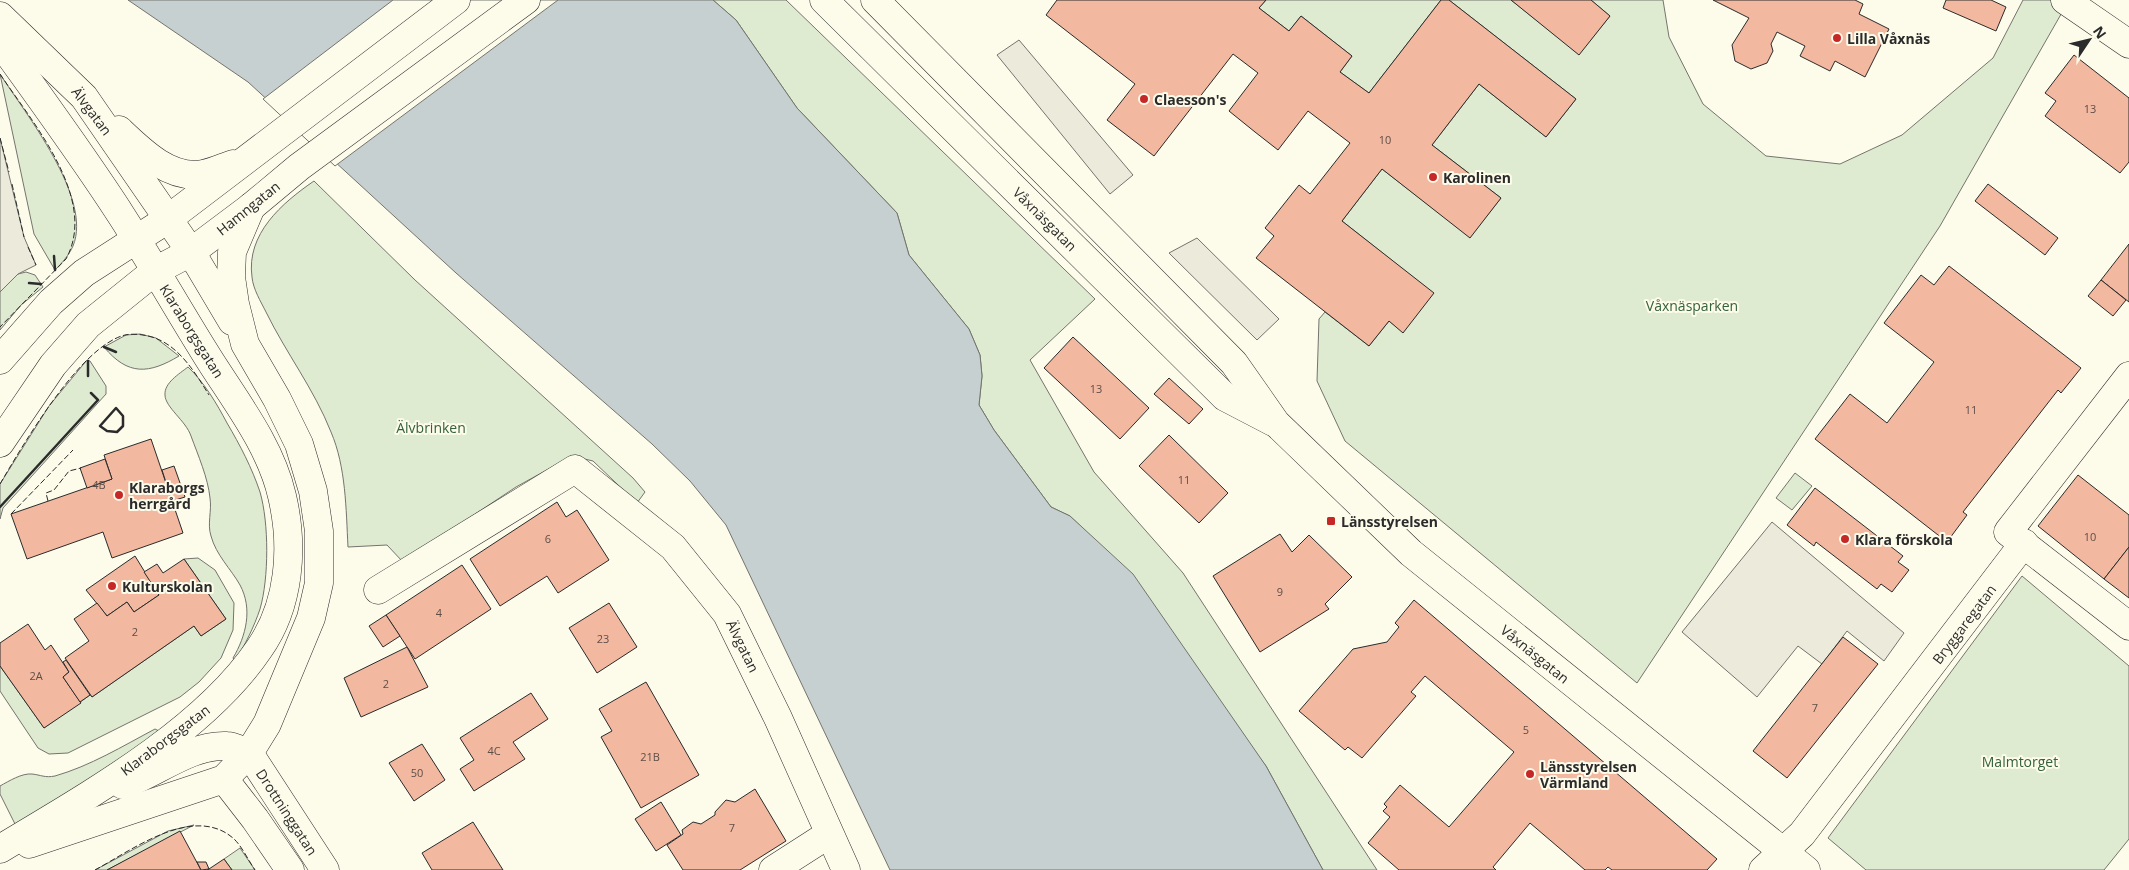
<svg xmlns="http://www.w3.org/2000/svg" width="2129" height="870" font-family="'Open Sans',sans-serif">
<rect width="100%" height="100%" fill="#fdfbea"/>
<g fill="#deebd1" stroke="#74746e">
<polygon points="713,0 786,0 1095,299 1030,360 1094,472 1183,573 1377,870 1323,870 1266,766 1097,542 1070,516 1051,507 994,430 979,405 982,376 980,355 969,329 909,255 897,213 797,108 736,20"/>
<polygon points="1266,0 1441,0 1369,93 1340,72 1352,56 1301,16 1289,31 1259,8"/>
<polygon points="1449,0 1511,0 1579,54 1610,16 1591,0 1663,0 1669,37 1703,104 1766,156 1840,164 1902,135 1993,58 2023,0 2065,0 2068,2 1940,226 1637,683 1345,441 1317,381 1319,319 1325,312 1369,346 1389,321 1403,332 1433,293 1342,221 1382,169 1470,237 1501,198 1432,145 1479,84 1546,137 1576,99"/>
<path d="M0,74C25,113 93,198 73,246C69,255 62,263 55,270L34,234Z"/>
<path d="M314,181L415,280L633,478L645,492L637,503L593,461L572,456L516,487L403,562L387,545L348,547C346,509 346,467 331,432C314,389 286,353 266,312C261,302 253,289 252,277C246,234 282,203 314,181Z"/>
<polygon points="26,272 35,275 43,287 21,305 0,330 0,292 18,274"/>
<path d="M140,334L156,338L179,356C149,374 128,376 104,347L126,335Z"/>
<polygon points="87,360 90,361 106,386 106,394 3,508 0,519 0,484 49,406"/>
<path d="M188,367C204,382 217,404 227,423C240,445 252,468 260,492C269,523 269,578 260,609C254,627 245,645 235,661L233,658C246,636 253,609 240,585C231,569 216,555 211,536C207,524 212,511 210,498C208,478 198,455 191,436C186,421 165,407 165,395C164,383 179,374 188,367Z"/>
<polygon points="1795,473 1812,486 1792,510 1776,498"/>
<polygon points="198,558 215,570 234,603 233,630 221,658 199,682 180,697 68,753 49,754 38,748 0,691 0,666 44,728 90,695 92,697 194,626 201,636 226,619 184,559"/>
<polygon points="2022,576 2129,666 2129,839 2104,870 1866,870 1828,838"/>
<path d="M155,729L161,732L117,763L16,826L0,794V786C9,781 22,773 32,774C41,775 45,778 55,776C90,766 123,746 155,729Z"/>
<polygon points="194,825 107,870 95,870 168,831"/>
<polygon points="240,848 255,870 232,870 224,859"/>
</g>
<g fill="#eceadb" stroke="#74746e">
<polygon points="1019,40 1133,175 1110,194 997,55"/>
<polygon points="0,138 24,237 36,265 18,274 0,292"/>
<polygon points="1197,238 1279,319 1257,340 1169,253"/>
<polygon points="1772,522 1904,633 1884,661 1847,631 1822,664 1798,646 1757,697 1682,632"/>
</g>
<polygon fill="#c7d0d0" stroke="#74746e" points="128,0 713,0 736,20 797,108 897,213 909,255 969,329 980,355 982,376 979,405 994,430 1051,507 1070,516 1133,574 1266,766 1323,870 890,870 726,525 690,481 652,444 456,273 248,82"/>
<polygon fill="#fdfbea" stroke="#74746e" points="393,0 558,0 335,166 263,99"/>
<g fill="#f2b8a0" stroke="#2b2b2b">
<polygon points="1057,0 1266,0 1259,8 1289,31 1301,16 1352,56 1340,72 1369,93 1441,0 1449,0 1576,99 1546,137 1479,84 1432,145 1501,198 1470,238 1382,169 1342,221 1434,293 1403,333 1389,321 1369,346 1256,258 1274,236 1265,228 1299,185 1310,194 1350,143 1308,111 1278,150 1255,132 1229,111 1258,73 1233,54 1154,156 1107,120 1135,84 1046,15"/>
<polygon points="1511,0 1591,0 1610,16 1579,55"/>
<polygon points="1713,0 1855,0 1863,4 1859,14 1889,29 1865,77 1835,61 1830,71 1800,56 1805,46 1777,32 1771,44 1773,51 1767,63 1751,69 1735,61 1732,45 1749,18"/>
<polygon points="1946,0 1991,0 2006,7 1996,31 1943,8"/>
<polygon points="2074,55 2129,98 2129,162 2120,173 2045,116 2056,101 2045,93"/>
<polygon points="1988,184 2058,238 2045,255 1975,201"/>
<polygon points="2129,244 2129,302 2101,280"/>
<polygon points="1949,266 2081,368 2061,393 2058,390 1963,512 1967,515 1947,542 1815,439 1850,394 1887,423 1934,362 1884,323 1921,275 1934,285"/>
<polygon points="2101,280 2126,300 2113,316 2088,296"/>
<polygon points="1073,337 1149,408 1120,439 1044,368"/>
<polygon points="1169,378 1203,409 1189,424 1154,394"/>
<polygon points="1169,435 1228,493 1199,523 1139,466"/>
<polygon points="151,439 183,533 112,558 103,532 27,559 11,514 112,479 104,455"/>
<polygon points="105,459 112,479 87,488 80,468"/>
<polygon points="174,466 185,497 172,501 162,470"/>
<polygon points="2078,475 2129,515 2129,547 2104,579 2038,526"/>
<polygon points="1815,488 1903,556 1898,562 1909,570 1892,592 1881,584 1877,589 1816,542 1814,546 1787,525"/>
<polygon points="557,502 566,517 577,510 609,560 558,593 547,576 500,606 470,559"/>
<polygon points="1280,534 1292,552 1309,535 1352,577 1325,604 1329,609 1260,652 1213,576"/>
<polygon points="2129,547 2129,598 2104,579"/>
<polygon points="135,556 159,595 134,612 127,602 107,616 86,590"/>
<polygon points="184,559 226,619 201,636 194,626 92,697 65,658 89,641 74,619 97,603 107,616 127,602 134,612 159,595 144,572 157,564 163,573"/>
<polygon points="462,565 491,609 415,659 386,615"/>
<polygon points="1414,600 1717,859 1707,870 1612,870 1608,867 1605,870 1585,870 1530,823 1493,867 1496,870 1399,870 1368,843 1390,817 1383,811 1387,807 1384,804 1400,785 1449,827 1514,752 1425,676 1411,692 1416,696 1362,758 1348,747 1345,750 1299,711 1353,649 1387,642 1399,627 1395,623"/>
<polygon points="609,603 637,647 597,673 569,628"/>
<polygon points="386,615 400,636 383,647 369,626"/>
<polygon points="28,624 45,650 51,645 69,672 63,677 81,703 44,728 0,666 0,643"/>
<polygon points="1843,637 1878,664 1787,778 1753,751"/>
<polygon points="407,647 428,687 361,717 344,678"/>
<polygon points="66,660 90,695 80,702 63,677 69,672 63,662"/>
<polygon points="646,682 699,775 641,808 601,737 612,731 599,709"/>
<polygon points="531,693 548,719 513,742 525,759 474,791 460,769 474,760 460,738"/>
<polygon points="422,744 445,780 414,801 389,763"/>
<polygon points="755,789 786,841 740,870 683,870 667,845 683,834 682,830 693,822 701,824 715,815 715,812 726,800 735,802"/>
<polygon points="661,802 681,835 656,851 635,819"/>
<polygon points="473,822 503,870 432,870 422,853"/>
<polygon points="180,831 201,870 107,870"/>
<polygon points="224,859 232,870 207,870 209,869"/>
<polygon points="197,862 206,862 209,869 201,870"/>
</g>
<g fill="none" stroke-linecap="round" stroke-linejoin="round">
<g stroke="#2b2b2b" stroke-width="29">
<g id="minor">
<polyline points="824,0 1225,397 1273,422"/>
<polyline points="875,0 1234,363 1276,423 1411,553 1806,870"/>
<polyline points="2065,0 2129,44"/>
<polyline points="0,16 84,97 191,252 232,321"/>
<path d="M0,42C41,99 83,156 121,215C150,260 176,306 204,351C232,397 270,443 282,496C294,547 290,605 259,649C203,732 86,797 0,849"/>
<path d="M119,130C141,151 170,180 203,174C214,172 224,167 233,164"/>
<polyline points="0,360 51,302 84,273 168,219 456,0"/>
<polyline points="2129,376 2008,532 2129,626"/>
<polyline points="0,443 53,365 88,325 155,271 191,252 251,207 299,167 526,0"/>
<polyline points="378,590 575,469 673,547 727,614 778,718 846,870"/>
<polyline points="249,753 325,870"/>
<polyline points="224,779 255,819 290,870"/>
<path d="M123,785C157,773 191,744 227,746C234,746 242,751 249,753"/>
<polyline points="29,844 224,779 249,753 267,724 311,618 319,583 319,531 313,491 299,444 277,399 245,344 235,304 231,277 232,252 251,207"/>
<polyline points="773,870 829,834"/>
<polyline points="1763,870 1802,834 2024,543"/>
</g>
</g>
<use href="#minor" stroke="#fdfbea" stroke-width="28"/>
<g stroke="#2b2b2b" stroke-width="1" stroke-dasharray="6 2.5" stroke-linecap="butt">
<path d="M0,74C32,122 99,199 66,259L0,327"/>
<polyline points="0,138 9,172"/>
<polyline points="12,184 24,237"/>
<polyline points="28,247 36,265"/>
<path d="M0,484C23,445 80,346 125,335C134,333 147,335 155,338C180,347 196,374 209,395"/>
<polyline points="48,501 46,493 54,490 69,471 81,468"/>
<polyline points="11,514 73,450"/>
<path d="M95,870C132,850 193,804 233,838C242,846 248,860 255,870"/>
</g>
<g stroke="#2b2b2b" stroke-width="2.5">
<polyline points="54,256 55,270"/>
<polyline points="29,283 41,284"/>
<polyline points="104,347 116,352"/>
<polyline points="88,361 88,376"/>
<polygon points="116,408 123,416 123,426 117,432 107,431 100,426"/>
<polyline points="0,507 98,400 91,393"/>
</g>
</g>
<g fill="#c62828" stroke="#fdfbea" stroke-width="2">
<circle cx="1837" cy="38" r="5"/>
<circle cx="1144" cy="99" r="5"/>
<circle cx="1433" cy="177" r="5"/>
<circle cx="119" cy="495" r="5"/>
<rect x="1326" y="516" width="10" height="10" rx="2.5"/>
<circle cx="1845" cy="539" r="5"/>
<circle cx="112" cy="586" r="5"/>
<circle cx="1530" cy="774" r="5"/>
</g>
<g text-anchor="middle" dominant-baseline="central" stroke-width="4" stroke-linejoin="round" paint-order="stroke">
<g font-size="11" fill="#5d4e48">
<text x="2090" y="108">13</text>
<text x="1385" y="139">10</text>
<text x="1096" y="388">13</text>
<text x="1971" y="409">11</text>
<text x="1184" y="479">11</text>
<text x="99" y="484">4B</text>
<text x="2090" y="536">10</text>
<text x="548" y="538">6</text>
<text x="1280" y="591">9</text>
<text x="439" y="612">4</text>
<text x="135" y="631">2</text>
<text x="603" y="638">23</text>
<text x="36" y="675">2A</text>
<text x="386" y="683">2</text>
<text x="1815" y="707">7</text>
<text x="1526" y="729">5</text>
<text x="494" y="750">4C</text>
<text x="650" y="756">21B</text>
<text x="417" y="772">50</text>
<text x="732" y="827">7</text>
</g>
<g font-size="14" font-weight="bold" fill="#2b2b2b" stroke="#fdfbea" text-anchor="start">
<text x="1847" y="38">Lilla Våxnäs</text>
<text x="1154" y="99">Claesson's</text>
<text x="1443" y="177">Karolinen</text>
<text x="129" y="487">Klaraborgs<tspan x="129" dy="16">herrgård</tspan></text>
<text x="1341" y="521">Länsstyrelsen</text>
<text x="1855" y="539">Klara förskola</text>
<text x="122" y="586">Kulturskolan</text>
<text x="1540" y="766">Länsstyrelsen<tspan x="1540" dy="16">Värmland</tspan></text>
</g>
<g font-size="14" fill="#2b2b2b" stroke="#fdfbea">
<text transform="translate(92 111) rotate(53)">Älvgatan</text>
<text transform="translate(248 208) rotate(-39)">Hamngatan</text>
<text transform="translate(1045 219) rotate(45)">Våxnäsgatan</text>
<text transform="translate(192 331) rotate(58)">Klaraborgsgatan</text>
<text transform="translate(1964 624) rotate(-53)">Bryggaregatan</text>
<text transform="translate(743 646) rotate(64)">Älvgatan</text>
<text transform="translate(1535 654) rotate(39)">Våxnäsgatan</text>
<text transform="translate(165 740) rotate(-37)">Klaraborgsgatan</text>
<text transform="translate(287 812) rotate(57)">Drottninggatan</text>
</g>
<g font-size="14" fill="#34623c" stroke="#fdfbea">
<text x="1692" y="305">Våxnäsparken</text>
<text x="431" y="427">Älvbrinken</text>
<text x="2020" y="761">Malmtorget</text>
</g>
</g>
<g transform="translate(2089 40) rotate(55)" stroke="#fdfbea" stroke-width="4" paint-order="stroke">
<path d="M0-4L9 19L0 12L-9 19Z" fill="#2b2b2b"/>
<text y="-8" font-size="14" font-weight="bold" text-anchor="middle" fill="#2b2b2b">N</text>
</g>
</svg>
